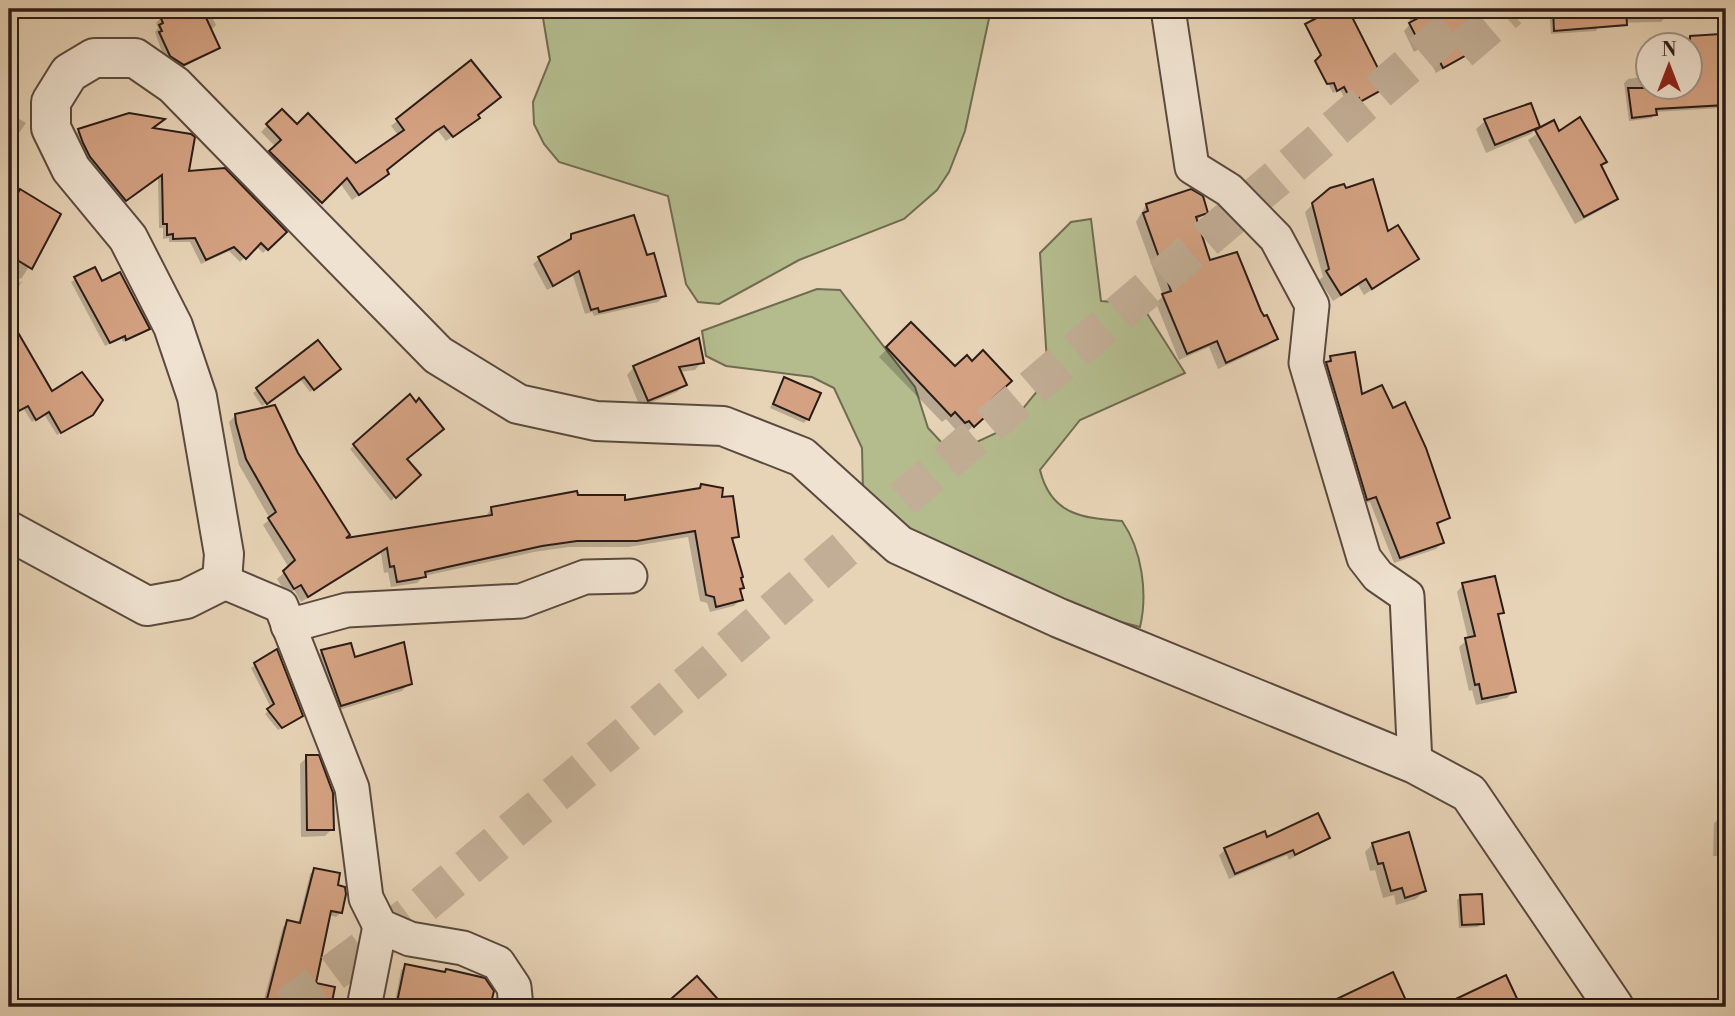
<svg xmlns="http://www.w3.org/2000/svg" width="1735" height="1016" font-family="'Libre Bodoni',serif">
<rect width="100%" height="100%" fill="#e7d3b6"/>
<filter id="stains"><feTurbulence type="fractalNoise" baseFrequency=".00286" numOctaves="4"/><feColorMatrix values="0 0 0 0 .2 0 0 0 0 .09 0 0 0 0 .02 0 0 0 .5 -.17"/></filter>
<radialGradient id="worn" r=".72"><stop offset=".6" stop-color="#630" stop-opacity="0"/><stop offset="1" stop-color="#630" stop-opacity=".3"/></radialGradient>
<g fill="#b4bc8e" stroke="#706c52" stroke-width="2">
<polygon points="520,9 991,9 965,131 949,172 937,190 904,219 799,260 719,304 698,302 686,284 668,196 559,162 544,144 534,124 533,102 550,60 543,18"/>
<path d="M1091,219L1101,301L1141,304L1185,373L1080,420L1040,470C1051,515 1082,518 1122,521C1142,550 1148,593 1140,627L960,579L863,491L862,448L834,388L812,377L726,366L706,356L702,331L817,289L840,290L915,387L928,428L943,444L964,448L1007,428L1048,378L1040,253L1071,222Z"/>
</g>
<g fill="#0003">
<polygon points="169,9 208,9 216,25 210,31 218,48 178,70 165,61 155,32 158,28 156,23"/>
<polygon points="1404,9 1480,9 1472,17 1486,42 1436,73 1423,47 1414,52 1404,31 1411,23"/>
<polygon points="1549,9 1665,9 1665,18 1661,22 1600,23 1596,31 1551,34"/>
<polygon points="1719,36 1719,45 1726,45 1725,104 1721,108 1655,112 1652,118 1629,121 1624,83 1628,79 1648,76 1648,88 1690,88 1690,46 1677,46 1676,42 1680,38"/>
<polygon points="470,62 476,116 472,123 446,141 438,131 428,136 385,171 387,174 381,180 352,200 340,183 315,208 264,158 276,147 261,132 282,111 297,126 355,166 399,136 391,126"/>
<polygon points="1321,69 1377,89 1374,94 1356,104 1355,100 1348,104 1340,90 1333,93"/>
<polygon points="1530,105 1538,126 1531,134 1486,153 1476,129 1485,121"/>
<polygon points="9,113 26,123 10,146 9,145"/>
<polygon points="1553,123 1559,133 1605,162 1600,167 1616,198 1608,206 1575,224 1528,140"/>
<polygon points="151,129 187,173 284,232 263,253 256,246 240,262 229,251 201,264 190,242 169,242 169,238 163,239 163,228 159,228 158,177 120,204 85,162 75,135 79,130"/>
<polygon points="21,191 55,227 21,279 9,272 9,200 11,202"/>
<polygon points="1313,204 1387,234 1417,258 1364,295 1358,285 1333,301 1319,280 1323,277 1305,212"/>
<polygon points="1146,205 1206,213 1196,221 1208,262 1259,312 1276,338 1268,346 1218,369 1209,347 1179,360 1156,303 1163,296 1136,222"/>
<polygon points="633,217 646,257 664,296 658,302 594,316 592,312 585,314 573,276 547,290 533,264 539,259 565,245 570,237"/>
<polygon points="94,269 101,284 148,329 144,332 123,342 121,338 105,346 71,282"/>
<polygon points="22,281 9,304 9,289"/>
<polygon points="911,325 994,406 965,434 959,428 956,430 946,419 942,422 879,357"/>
<polygon points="18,336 52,393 83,419 57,435 44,414 32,422 23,408 13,415 9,408 9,342"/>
<polygon points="318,342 335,373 310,392 300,379 262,406 253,393"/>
<polygon points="1331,358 1448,518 1436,526 1442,543 1436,549 1394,563 1370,502 1361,505 1320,370"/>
<polygon points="702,362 695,370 679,372 685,384 677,392 640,407 627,375 634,367"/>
<polygon points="784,379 808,419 804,423 770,408"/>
<polygon points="409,397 405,459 419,475 391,501 350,449"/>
<polygon points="235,416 342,541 485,518 491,508 576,496 624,502 697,491 702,486 719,499 737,536 732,542 742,587 739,590 741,599 734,606 710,612 707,603 700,601 688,537 629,547 569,547 534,552 424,576 417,583 391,587 388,572 384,573 381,553 301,602 294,590 287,595 277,579 289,568 263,525 270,519 239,465 229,422"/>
<polygon points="1463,585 1502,612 1497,617 1514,691 1507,698 1476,705 1472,690 1469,691 1459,647 1468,639 1457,592"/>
<polygon points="350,645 353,659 410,683 402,691 332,712 313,660 321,652"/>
<polygon points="255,665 297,719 278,730 265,714 271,708 251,668"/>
<polygon points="307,757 317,757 334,813 332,829 325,836 301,837 300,764"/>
<polygon points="1726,771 1726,873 1718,873 1719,856 1713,856 1714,823 1723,815"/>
<polygon points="1327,838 1289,860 1287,855 1229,879 1219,855 1225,850 1266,840"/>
<polygon points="1373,844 1424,891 1416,899 1396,905 1394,895 1383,898 1375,870 1370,871 1365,852"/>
<polygon points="314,870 336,887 341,912 336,917 329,915 314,984 333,988 329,1007 262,1007 283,927 288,922 298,924 310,874"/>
<polygon points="1461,896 1482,923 1478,927 1459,928 1457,900"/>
<polygon points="406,966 492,992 489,1007 394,1007 401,970"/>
</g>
<g fill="#d4a282" stroke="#2c1c17" stroke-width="2">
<polygon points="157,9 202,9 220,48 184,65 170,56 159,32 162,31 159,25 163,23"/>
<polygon points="1334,9 1348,9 1386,84 1378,88 1380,91 1360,102 1359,98 1352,102 1344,87 1337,91 1334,83 1327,84 1315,61 1321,55 1305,24"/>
<polygon points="1413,9 1469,9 1488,43 1443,68 1430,42 1421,46 1409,23 1418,18"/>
<polygon points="1553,9 1626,9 1627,25 1554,31"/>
<polygon points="1720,34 1721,43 1726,43 1726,105 1656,109 1657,115 1632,118 1628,88 1690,88 1690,36"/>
<polygon points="471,60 501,97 478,115 480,118 453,137 444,126 436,131 387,170 389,174 359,195 347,178 322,203 269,151 281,140 266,124 282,109 297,124 308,113 356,163 404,130 396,119"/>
<polygon points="1531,103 1540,127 1495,145 1484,119"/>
<polygon points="129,113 165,119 153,128 191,134 195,137 189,171 225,168 287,232 268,250 261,243 246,259 234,247 206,260 195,238 173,239 173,234 167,235 167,224 163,224 162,175 126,201 90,157 83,143 78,129"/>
<polygon points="1580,117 1607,162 1601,165 1618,199 1584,217 1535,130 1554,120 1559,131"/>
<polygon points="1373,179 1388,231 1398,225 1419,259 1372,289 1366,279 1341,295 1326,271 1329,269 1312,203 1330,188 1344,184 1346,188"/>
<polygon points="20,189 61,214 32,269 9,255 9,209"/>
<polygon points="1191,189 1203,196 1208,213 1196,217 1210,260 1237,252 1261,311 1264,316 1267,315 1278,339 1226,363 1217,341 1187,354 1162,294 1171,291 1143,213 1148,211 1146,204"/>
<polygon points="634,215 647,255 654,253 666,296 599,312 598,308 591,310 579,271 553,286 538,257 571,239 571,234"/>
<polygon points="95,267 102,281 120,272 150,329 126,340 125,336 110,343 74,277"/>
<polygon points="9,317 52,391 82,372 103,400 93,415 61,433 49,412 36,420 28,406 17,412 9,399"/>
<polygon points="911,322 955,366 967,355 972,361 983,350 1012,381 991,400 997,406 974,427 969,421 965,423 955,412 951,416 886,347"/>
<polygon points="699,338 704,363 679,367 687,385 648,401 633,366"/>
<polygon points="318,340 341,369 314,390 304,377 267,404 256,388"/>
<polygon points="1355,352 1362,394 1382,385 1393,408 1405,402 1426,448 1450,518 1437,523 1444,543 1400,558 1376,497 1367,500 1326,362 1331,361 1330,356"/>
<polygon points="784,377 821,393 809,420 773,404"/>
<polygon points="410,394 416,402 419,398 444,429 407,459 421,475 396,498 353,444"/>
<polygon points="275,405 298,453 350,535 346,538 492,515 491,507 577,491 578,495 625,495 625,500 700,488 701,484 723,488 722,497 733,496 739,537 732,538 743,577 741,578 744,588 740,589 743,600 716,607 714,597 706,595 695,531 637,541 577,541 542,546 425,572 426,577 397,582 394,566 390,567 387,548 308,597 301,585 294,589 283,571 295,560 268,518 276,512 246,459 236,423 235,414"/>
<polygon points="1495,576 1504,613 1498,614 1516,692 1482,699 1479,684 1475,685 1465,638 1475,636 1462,583"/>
<polygon points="404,642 412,684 341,706 321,650 351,643 355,657"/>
<polygon points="277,649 303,716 282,728 267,709 274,704 254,663"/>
<polygon points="306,755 319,755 333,793 334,830 307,830"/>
<polygon points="1318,813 1330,838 1295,855 1293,850 1235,874 1224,848 1265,831 1267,837"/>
<polygon points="1409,832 1426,891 1405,898 1402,888 1391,891 1383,863 1378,864 1372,843"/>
<polygon points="314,868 340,873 338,885 345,887 346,894 342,913 331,911 316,983 335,987 331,1007 265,1007 287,920 300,923"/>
<polygon points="1482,894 1484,924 1462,925 1460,895"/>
<polygon points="405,964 445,972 446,969 485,978 494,991 490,1007 396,1007"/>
<polygon points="1393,972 1409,1007 1320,1007"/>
<polygon points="1506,975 1521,1007 1439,1007"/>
<polygon points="697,976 725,1007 662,1007"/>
</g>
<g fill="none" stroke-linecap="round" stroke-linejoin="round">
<g stroke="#c2ae96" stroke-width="38" stroke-dasharray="38 19" stroke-linecap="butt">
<polyline points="1460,51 1509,9"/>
<polyline points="287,1007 419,908 698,675 1474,9"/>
</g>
<g stroke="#5b4a3f" stroke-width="37">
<g id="minor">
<polyline points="1168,9 1192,167 1229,190 1276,238 1312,305 1306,363 1364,558 1378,576 1407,596 1415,764"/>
<polyline points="222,581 281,606 352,788 366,898 380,926 410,939 463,948 498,963 514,987 516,1007"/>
<polyline points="288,626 347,610 521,601 585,577 630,576"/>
<polyline points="364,1007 380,926"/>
</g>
</g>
<g stroke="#5b4a3f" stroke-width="42">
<polyline id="tertiary" points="9,531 147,606 186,599 222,581 224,554 197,397 173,326 128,238 71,169 51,128 51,102 69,73 94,58 135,58 174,85 438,355 518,404 596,421 723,426 802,457 899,545 1059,618 1415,764 1469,793 1614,1007"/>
</g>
<use href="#minor" stroke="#efe2d0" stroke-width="33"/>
<use href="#tertiary" stroke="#efe2d0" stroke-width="38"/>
</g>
<rect width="1735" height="1016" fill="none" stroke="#e7d3b6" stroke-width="35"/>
<rect x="10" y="10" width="1714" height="995" fill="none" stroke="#2c1c17" stroke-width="3.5"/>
<rect x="18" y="18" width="1700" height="981" fill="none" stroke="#2c1c17" stroke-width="2"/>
<g transform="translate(1669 66)"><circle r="33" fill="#efe2d0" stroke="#a19386" stroke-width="2"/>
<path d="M0-5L12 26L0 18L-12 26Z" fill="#8f2418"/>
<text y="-10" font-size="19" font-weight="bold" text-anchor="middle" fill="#2c1c17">N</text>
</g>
<rect width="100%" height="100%" filter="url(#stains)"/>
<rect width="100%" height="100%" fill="url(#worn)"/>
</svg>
